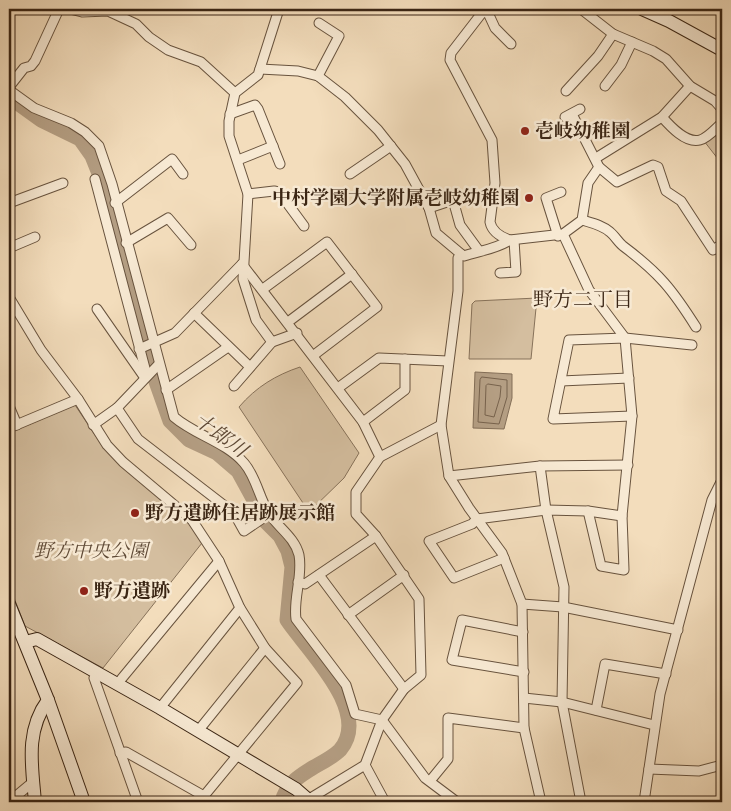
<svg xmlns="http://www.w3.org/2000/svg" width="731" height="811" font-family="'IM FELL DW Pica','Noto Serif JP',serif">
<rect width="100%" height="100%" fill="#f3ddbc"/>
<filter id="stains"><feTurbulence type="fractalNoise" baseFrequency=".004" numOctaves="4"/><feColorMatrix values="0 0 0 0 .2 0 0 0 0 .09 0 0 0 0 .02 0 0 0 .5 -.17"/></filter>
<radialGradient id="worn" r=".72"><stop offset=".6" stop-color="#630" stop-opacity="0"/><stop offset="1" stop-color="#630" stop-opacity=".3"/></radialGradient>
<g fill="#d4be9f" stroke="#87725a">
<polygon points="722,126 722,156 718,159 704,141"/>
<polygon points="537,298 531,359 469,359 472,304 475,301"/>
<path d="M300,367L359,453L344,478L309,512L239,407C256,387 276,375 300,367Z"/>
<polygon points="75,405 101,444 120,465 189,522 202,543 103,668 25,626 9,585 9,433"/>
</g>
<polygon fill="#b49e83" stroke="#836e57" points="475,372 512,374 512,398 504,429 473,428"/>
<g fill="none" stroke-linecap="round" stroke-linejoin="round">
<g stroke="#77624c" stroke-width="1">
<polygon points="482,377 507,380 507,397 499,424 478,422 480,380"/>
<polygon points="488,384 501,386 500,397 494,417 485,415 486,386"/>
</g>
<path stroke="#b49e83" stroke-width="15" d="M9,97L41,120L80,139L92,156L106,191L149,362L170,421L189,440L217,453L238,471L266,522L280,536L288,551L292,567L287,620C306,649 373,712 340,750C333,757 323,762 314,767C299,776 286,784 282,802"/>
<g stroke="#68533e" stroke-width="11">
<g id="street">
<polyline points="70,9 82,12 108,11 136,24 149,37 168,50 201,62 235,93"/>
<path d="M485,9L451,53L450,60L492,140L495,183L490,222C492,232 501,237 510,240L563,234L582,220L588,183L599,167"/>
<polyline points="581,9 613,34 653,51 666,59 690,86 715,101 722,109"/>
<polyline points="484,10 489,15 495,28 511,44"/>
<path d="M260,69L298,71L318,76L345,97L378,130L405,164L429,208L436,233L461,254L464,256C479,251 497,249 510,240"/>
<polyline points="318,76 339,36 319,23"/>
<polyline points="605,86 621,65 632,42"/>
<polyline points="9,87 24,68 31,66 35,61 59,9"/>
<path d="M9,90L34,108L71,123L85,132L99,146L112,184L174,417C195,435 226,442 244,463C257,478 259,499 270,515C279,528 295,538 299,555C303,576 293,598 296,619L346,685L355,714L382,720L425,778L457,802"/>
<polyline points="566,91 598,56 613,34"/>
<polyline points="230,114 255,105 258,109 280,164"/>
<polyline points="572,114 599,167 617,182 653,165 658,167 666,191 681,201 713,250 722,244"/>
<polyline points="565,117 580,109"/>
<path d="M662,117C670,126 686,144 700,140C708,138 716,128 722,123"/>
<polyline points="596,158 662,117 690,86"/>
<polyline points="238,160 273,146"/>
<polyline points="350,174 391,146"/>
<polyline points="95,179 147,376"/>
<polyline points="248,194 274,191 279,192 304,226"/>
<polyline points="9,203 63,183"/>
<polyline points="115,203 172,159 183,174"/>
<polyline points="429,208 453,200 460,225 479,251"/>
<path d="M582,220C592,223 602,225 610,232C615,236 618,242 623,246C659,273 672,289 696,327"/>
<polyline points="563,234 589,290 625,338 632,416 622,516 624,570 601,566 588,511"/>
<polyline points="558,236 546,198 561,192"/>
<polyline points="126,243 168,218 191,245"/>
<polyline points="9,248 35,237"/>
<polyline points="461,254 458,258 458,291 441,425 449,476 469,508 502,553 522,604 524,728 541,802"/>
<polyline points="242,264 363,422 380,457"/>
<polyline points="500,273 516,272 514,240"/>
<polyline points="263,289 327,242 377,307 314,355"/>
<polyline points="9,297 41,350 78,399 107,445 123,462 192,520 219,561 240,608 265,648 297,683 199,802"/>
<polyline points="97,309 145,378"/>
<polyline points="194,313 250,367"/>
<polyline points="288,322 352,274"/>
<polyline points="272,342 256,320 243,279 248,194 229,136 229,121 235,93 258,75 279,9"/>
<polyline points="139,349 175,333 242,264"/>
<polyline points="561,381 629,378"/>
<polyline points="234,386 272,342 297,333"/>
<polyline points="338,388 379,358 448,361"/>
<polyline points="166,390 228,347"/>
<polyline points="9,406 17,425"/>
<polyline points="117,408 138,439 234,513 244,531 269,514"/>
<polyline points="632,416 553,419 569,340 625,338 692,345"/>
<polyline points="363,422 405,390 405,359"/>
<polyline points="93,425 117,408 159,364"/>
<polyline points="9,428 78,399"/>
<polyline points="540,466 546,510 564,587 562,702 581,802"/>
<polyline points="449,476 540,466 628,465"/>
<polyline points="504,558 454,578 429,541 472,524 477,519 546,510 588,511 622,516"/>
<polyline points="319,575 404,689"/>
<polyline points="298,582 305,584 376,536"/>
<polyline points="522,604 563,607 678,630"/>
<polyline points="348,615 404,575"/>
<polyline points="523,632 462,620 452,660 524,672"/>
<polyline points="97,672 94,678 138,802"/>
<polyline points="118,683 219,561"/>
<polyline points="524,698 562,702 654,725"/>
<polyline points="160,708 240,608"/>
<polyline points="596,710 605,664 666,674"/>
<polyline points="198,731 265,648"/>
<polyline points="120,753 126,752 204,796"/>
<polyline points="365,765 385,802"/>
<polyline points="649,769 699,771 722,765"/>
<polyline points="430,781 448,759 448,718 524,728"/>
<polyline points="309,799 365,765 382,720 404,689 421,675 419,599 376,536 356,514 356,492 380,457 441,425"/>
<polyline points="9,802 33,782"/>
<polyline points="644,802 660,694 712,500 722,480"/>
</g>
</g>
<g stroke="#3a2514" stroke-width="14">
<g id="secondary">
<polyline points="642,9 669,21 722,50"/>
<polyline points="9,604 48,700 84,802"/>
<polyline points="25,642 37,639 160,708 296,789 311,802"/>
<path d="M35,802C32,766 25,731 48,700"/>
</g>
</g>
<use href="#street" stroke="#f7e9d3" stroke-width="9"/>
<use href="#secondary" stroke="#f7e9d3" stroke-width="12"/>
</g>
<g fill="#8f2418" stroke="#f7e9d3" stroke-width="2">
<circle cx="525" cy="131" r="5"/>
<circle cx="529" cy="198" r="5"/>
<circle cx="135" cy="513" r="5"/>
<circle cx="84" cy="591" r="5"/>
</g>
<g text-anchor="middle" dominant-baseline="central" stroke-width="5" stroke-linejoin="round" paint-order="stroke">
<g font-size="19" font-weight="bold" fill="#3a2514" stroke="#f7e9d3" text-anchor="start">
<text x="535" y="131">壱岐幼稚園</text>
<text x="519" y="198" text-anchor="end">中村学園大学附属壱岐幼稚園</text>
<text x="145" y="513">野方遺跡住居跡展示館</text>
<text x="94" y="591">野方遺跡</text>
</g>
<g font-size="19" font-style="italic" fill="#604b37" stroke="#f7e9d3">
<text x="91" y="551">野方中央公園</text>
</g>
<g font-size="20" fill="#3a2514" stroke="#f7e9d3">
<text x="583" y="300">野方二丁目</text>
</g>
<g font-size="20" font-style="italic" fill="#5f4935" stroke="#f7e9d3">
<text transform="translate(220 436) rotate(36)">十郎川</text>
</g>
</g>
<rect width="731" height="811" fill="none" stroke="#f3ddbc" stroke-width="30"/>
<rect x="10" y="10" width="711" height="791" fill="none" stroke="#3a2514" stroke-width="2.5"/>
<rect x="15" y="15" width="701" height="781" fill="none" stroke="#3a2514"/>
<rect width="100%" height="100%" filter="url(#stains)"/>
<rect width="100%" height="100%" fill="url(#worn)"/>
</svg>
